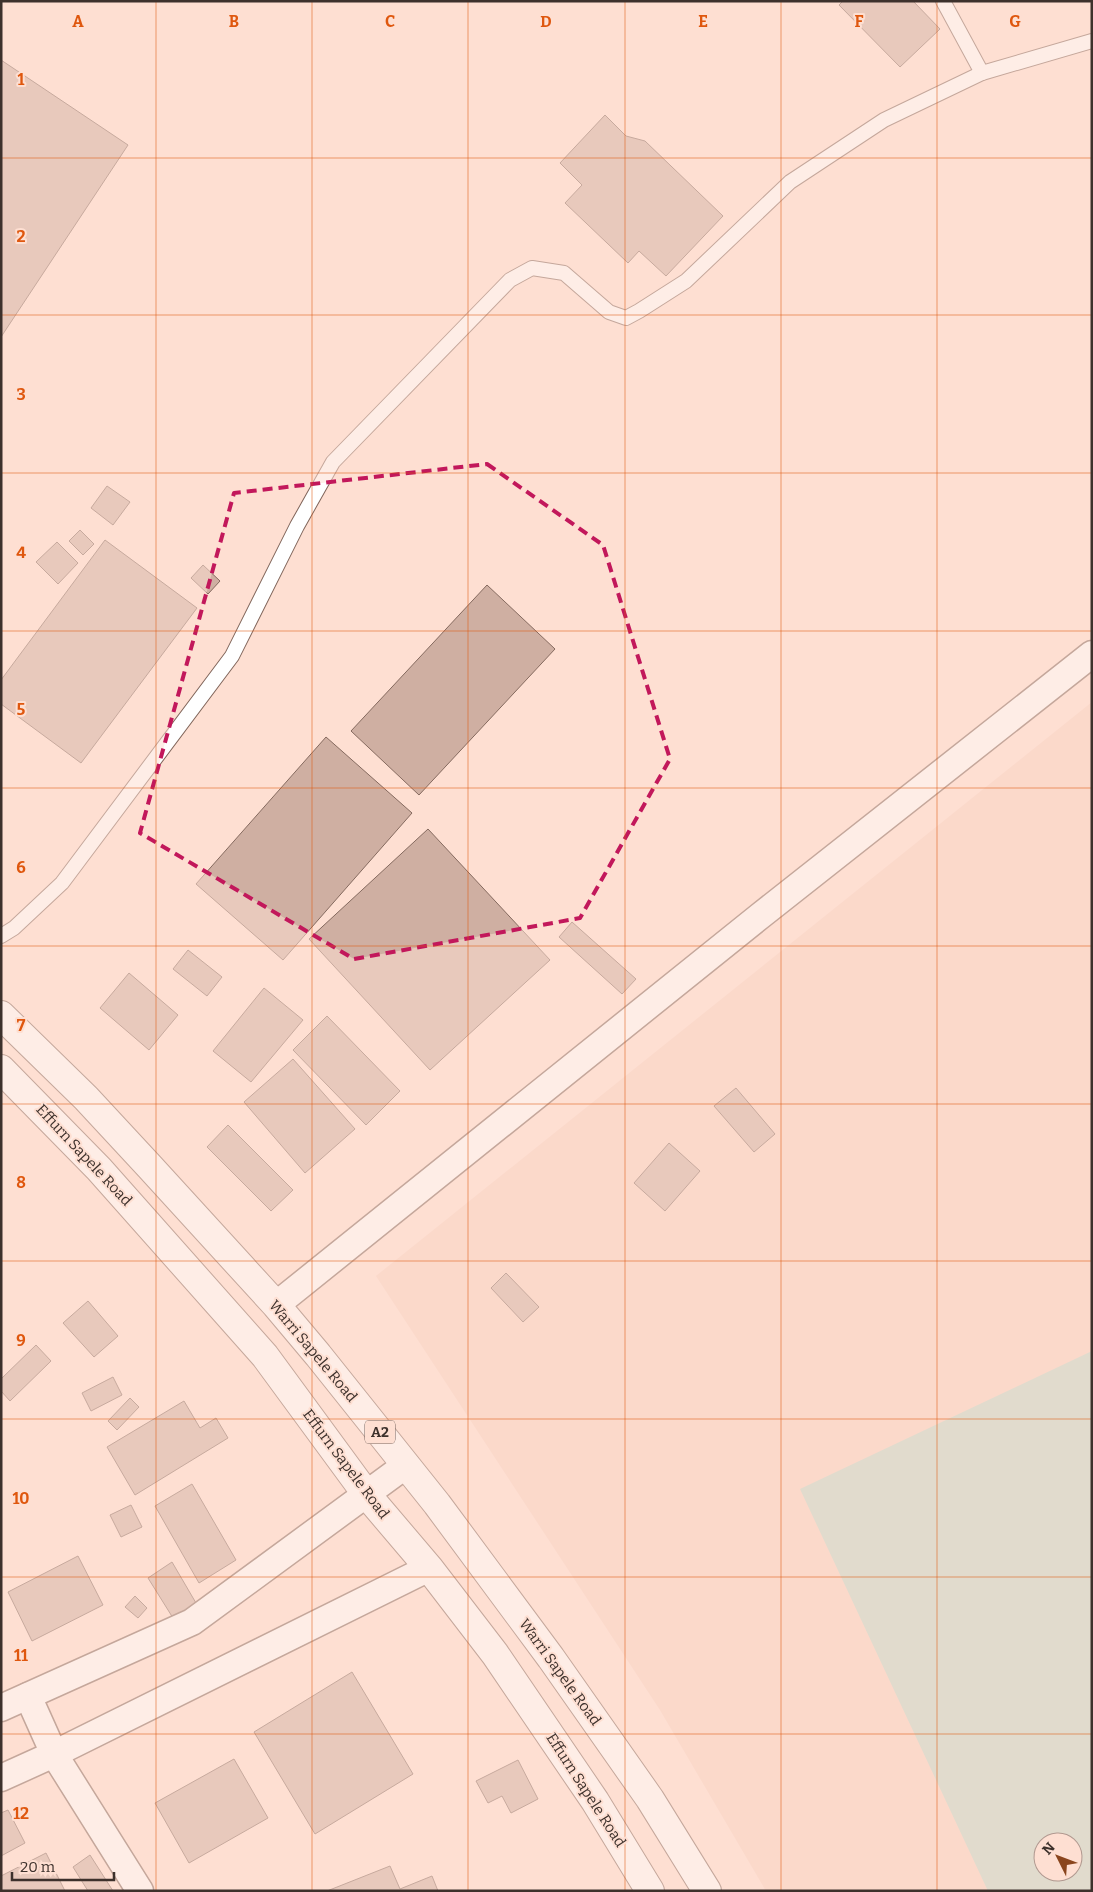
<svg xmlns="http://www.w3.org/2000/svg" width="1093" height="1892" font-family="Bitter,serif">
<rect width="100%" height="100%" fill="#fedfd2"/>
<path fill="#f8d2c2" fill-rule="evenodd" d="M1092,702V1891H766L660,1710L376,1276ZM1043,1842H1073V1872H1043Z"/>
<path fill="#bed8c8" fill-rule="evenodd" d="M1092,1351V1891H988L800,1489ZM1043,1842H1073V1872H1043Z"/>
<g fill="#cfafa2" stroke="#856a5f">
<polygon points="843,1 913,1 940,29 900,67 839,5"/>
<polygon points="1,60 128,145 1,337"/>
<polygon points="605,115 626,136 645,141 723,216 666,276 639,251 628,263 565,203 582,185 560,163"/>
<polygon points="107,486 130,502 113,525 91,508"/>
<polygon points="80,530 94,544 83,555 69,541"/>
<polygon points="105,540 197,608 81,763 1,704 1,680"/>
<polygon points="57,542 78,563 58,584 36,562"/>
<polygon points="203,565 220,581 208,594 191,578"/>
<polygon points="487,585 555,649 419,795 351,731"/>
<polygon points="326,737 412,813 283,960 196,884"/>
<polygon points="428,829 550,960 430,1070 309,939"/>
<polygon points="572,922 636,979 622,994 559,937"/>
<polygon points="188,950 222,977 207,996 173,969"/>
<polygon points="129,973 178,1015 149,1050 100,1008"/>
<polygon points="264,988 303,1020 251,1082 213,1051"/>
<polygon points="327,1016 400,1091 366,1125 293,1050"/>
<polygon points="293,1059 355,1129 305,1173 244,1102"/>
<polygon points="736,1088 775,1134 754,1152 714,1106"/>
<polygon points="228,1125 293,1190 271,1211 207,1147"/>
<polygon points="669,1143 700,1171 665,1211 634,1183"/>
<polygon points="506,1273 539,1307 523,1322 491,1288"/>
<polygon points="88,1301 118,1336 94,1357 63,1323"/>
<polygon points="36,1345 51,1361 10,1401 1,1391 1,1379"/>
<polygon points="113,1377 122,1395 91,1411 82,1393"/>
<polygon points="130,1398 139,1407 117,1430 108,1421"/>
<polygon points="184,1401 200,1428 216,1418 228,1438 135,1495 107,1447"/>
<polygon points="192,1484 236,1560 199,1583 155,1506"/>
<polygon points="131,1505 142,1527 121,1537 110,1515"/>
<polygon points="78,1556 103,1605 32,1641 8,1592"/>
<polygon points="172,1562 196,1603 173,1618 148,1578"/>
<polygon points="135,1596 147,1608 138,1618 125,1607"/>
<polygon points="352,1672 413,1774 315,1834 254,1732"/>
<polygon points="234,1759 268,1818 189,1863 155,1803"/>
<polygon points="518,1760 538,1799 511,1813 502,1796 488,1803 476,1781"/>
<polygon points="8,1810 25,1843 1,1856 1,1813"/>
<polygon points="46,1853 65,1891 1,1891 1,1876"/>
<polygon points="90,1855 113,1891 88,1891 73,1867"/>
<polygon points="390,1866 400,1889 432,1876 438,1891 327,1891"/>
</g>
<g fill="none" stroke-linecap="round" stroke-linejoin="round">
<g stroke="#80655a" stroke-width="16">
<g id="service">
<polyline points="943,1 982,73"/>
<polyline points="1,936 14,928 62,883 232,656 297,526 333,462 510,280 532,268 564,273 609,312 626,318 639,311 686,281 790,182 884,120 982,73 1092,41"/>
</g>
</g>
<g stroke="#80655a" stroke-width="29">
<g id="minor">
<polyline points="276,1305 760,916 1092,654"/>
<polyline points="28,1696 54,1754 140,1891"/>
<polyline points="1,1708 192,1622 406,1465"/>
<polyline points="1,1778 54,1754 429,1568"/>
</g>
</g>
<g stroke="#80655a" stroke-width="30">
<g id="trunk">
<polyline points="1,1015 86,1098 150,1167 276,1305 318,1355 437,1504 551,1658 650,1799 707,1891"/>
<polyline points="1,1069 99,1169 265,1356 367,1495 429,1568 495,1654 595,1801 650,1891"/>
</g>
</g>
<use href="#service" stroke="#fff" stroke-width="14"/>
<use href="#minor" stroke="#fff" stroke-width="26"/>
<use href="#trunk" stroke="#fff" stroke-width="28"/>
</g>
<path d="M0 0H1093V1892H0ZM487,464L603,545L670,759L580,918L354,959L140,833L234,493Z" fill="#fedfd2" fill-opacity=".55" fill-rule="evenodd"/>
<path fill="none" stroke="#c2185b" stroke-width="4" stroke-dasharray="10 6" stroke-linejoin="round" d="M487,464L603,545L670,759L580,918L354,959L140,833L234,493Z"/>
<path fill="none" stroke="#df570e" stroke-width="1" stroke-opacity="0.55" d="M156,1V1891M312,1V1891M468,1V1891M625,1V1891M781,1V1891M937,1V1891M1,158H1092M1,315H1092M1,473H1092M1,631H1092M1,788H1092M1,946H1092M1,1104H1092M1,1261H1092M1,1419H1092M1,1577H1092M1,1734H1092"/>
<g text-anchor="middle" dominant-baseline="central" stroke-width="4" stroke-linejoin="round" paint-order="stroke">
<rect fill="#fedfd2" stroke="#77655e" stroke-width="1" x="365" y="1420.5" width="30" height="23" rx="4"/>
<g font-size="14" font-weight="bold" fill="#3d312c">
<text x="380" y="1432">A2</text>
</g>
<g font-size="15" fill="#3d312c" stroke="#fedfd2">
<text transform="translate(84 1155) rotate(47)">Effurn Sapele Road</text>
<text transform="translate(313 1351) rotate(50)">Warri Sapele Road</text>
<text transform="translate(346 1464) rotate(53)">Effurn Sapele Road</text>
<text transform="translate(560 1672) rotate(54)">Warri Sapele Road</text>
<text transform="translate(586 1790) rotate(57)">Effurn Sapele Road</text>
</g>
</g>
<g font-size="16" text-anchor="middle" font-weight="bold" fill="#df570e" stroke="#fedfd2" stroke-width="4" stroke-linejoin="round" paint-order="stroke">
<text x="78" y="27">A</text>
<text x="234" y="27">B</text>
<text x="390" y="27">C</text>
<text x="546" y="27">D</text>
<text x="703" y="27">E</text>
<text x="859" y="27">F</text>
<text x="1015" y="27">G</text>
<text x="21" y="85">1</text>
<text x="21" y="242">2</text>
<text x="21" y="400">3</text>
<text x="21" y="558">4</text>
<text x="21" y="715">5</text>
<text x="21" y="873">6</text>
<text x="21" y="1031">7</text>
<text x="21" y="1188">8</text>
<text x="21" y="1346">9</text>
<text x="21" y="1504">10</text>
<text x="21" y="1661">11</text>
<text x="21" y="1819">12</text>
</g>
<rect width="1093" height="1892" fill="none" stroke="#3d312c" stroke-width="5"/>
<g transform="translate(1058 1857) rotate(312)"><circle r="24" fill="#fedfd2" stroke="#b19990"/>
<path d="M0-4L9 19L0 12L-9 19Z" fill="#8a451d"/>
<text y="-8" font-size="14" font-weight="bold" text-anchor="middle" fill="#3d312c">N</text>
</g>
<path d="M12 1872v8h102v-8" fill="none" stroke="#3d312c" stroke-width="2.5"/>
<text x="20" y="1872" font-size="15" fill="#3d312c" stroke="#fedfd2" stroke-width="4" paint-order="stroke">20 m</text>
</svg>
